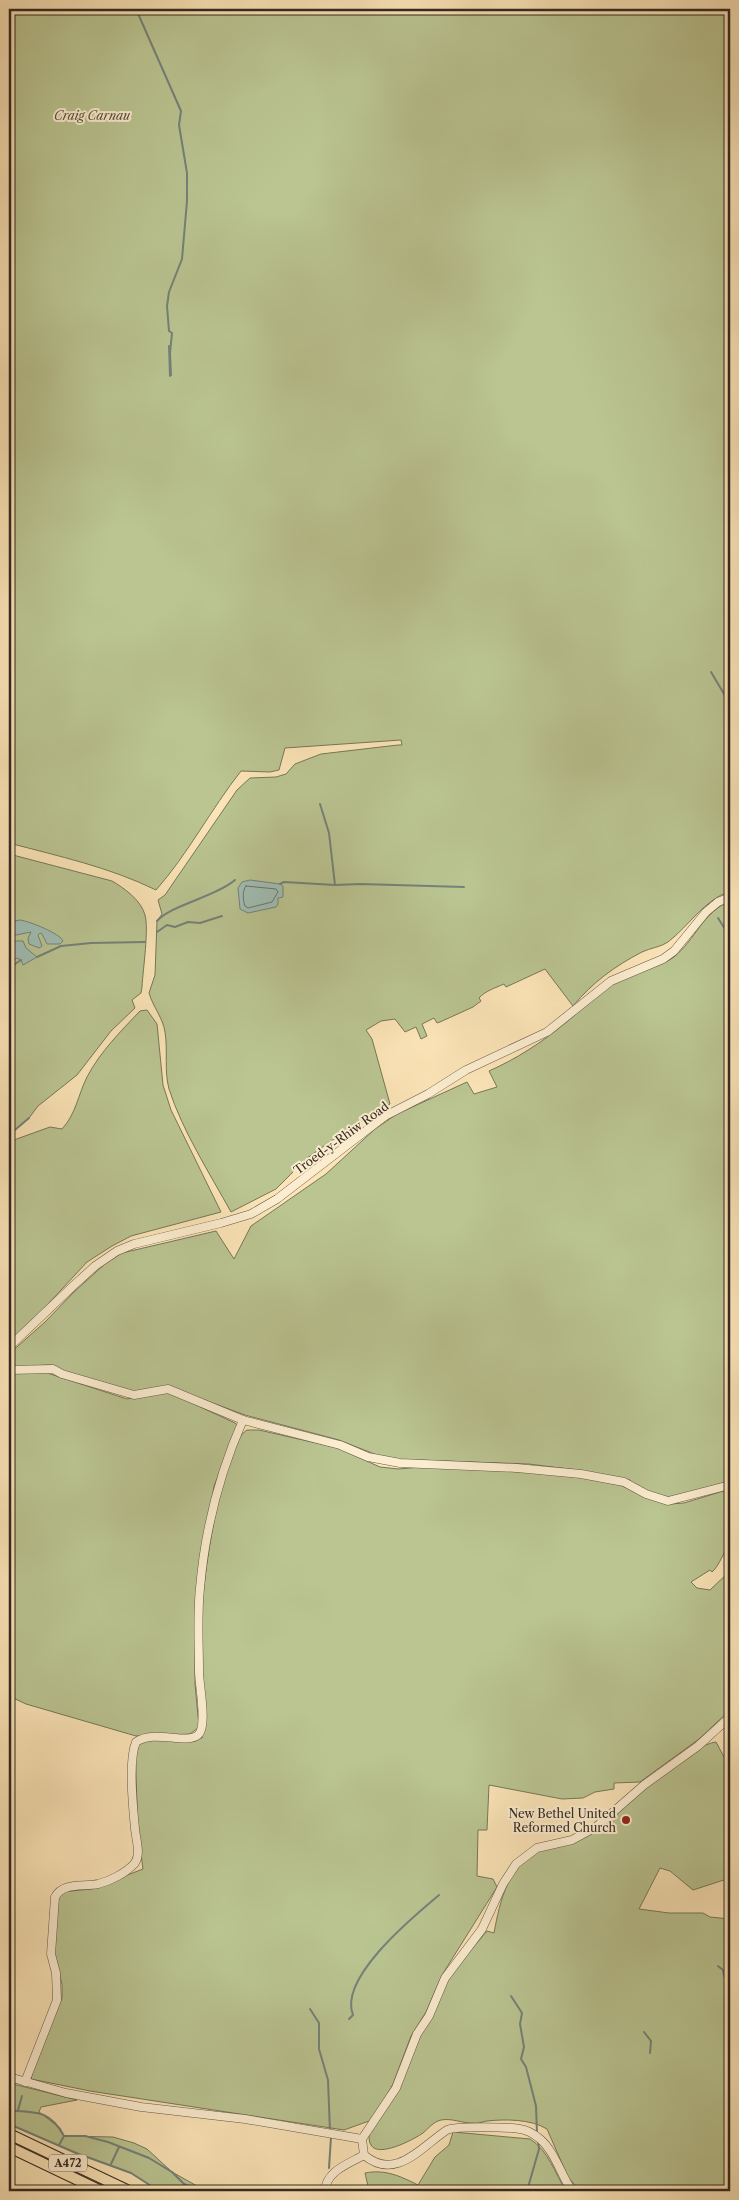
<svg xmlns="http://www.w3.org/2000/svg" width="739" height="2200" font-family="'Libre Caslon Text',serif">
<rect width="100%" height="100%" fill="#fbe4b7"/>
<filter id="stains"><feTurbulence type="fractalNoise" baseFrequency=".004" numOctaves="4"/><feColorMatrix values="0 0 0 0 .2 0 0 0 0 .09 0 0 0 0 .02 0 0 0 .5 -.17"/></filter>
<radialGradient id="worn" r=".72"><stop offset=".6" stop-color="#630" stop-opacity="0"/><stop offset="1" stop-color="#630" stop-opacity=".3"/></radialGradient>
<g fill="#bac592" stroke="#76775a">
<path d="M9,9H730V891C703,901 690,925 668,942C661,947 650,948 642,952C615,966 593,982 573,1006L545,969L506,987L504,984C495,988 485,991 479,998L481,1001L473,1007L440,1022L437,1023L434,1018L422,1024L427,1036L421,1039L416,1027L405,1032L395,1019L381,1021L366,1030L372,1039L390,1104L328,1143L306,1159L276,1189L231,1212C210,1174 182,1130 169,1089C164,1071 168,1050 165,1032C163,1018 153,1007 149,993L155,975L157,921L162,914L158,900L165,895L237,790L250,778L276,777L286,774L295,764L321,754L398,745H402L401,740L285,748L279,770L270,772L241,771C211,809 188,854 156,890C109,867 58,856 9,843Z"/>
<path d="M9,854L112,881C124,888 141,900 145,915C149,929 143,969 142,987L141,993L132,1000L135,1008L111,1031L77,1075L38,1106L29,1118L9,1135L11,1141L50,1127L62,1129C76,1114 78,1095 87,1077C100,1052 121,1031 140,1011L147,1010L157,1024L163,1085L171,1110L221,1212L131,1236L112,1246L87,1262L36,1317L9,1341Z"/>
<path d="M730,901V1481L676,1497H663L632,1484L630,1480L577,1470L529,1464L387,1459L339,1440L245,1415L167,1386L133,1394L63,1372L50,1365L9,1367V1354L45,1322L73,1293L106,1263L122,1253L216,1231L234,1259L251,1226L326,1174L375,1129L397,1114L467,1082L474,1094L497,1087L489,1071C516,1059 541,1043 564,1024C582,1010 597,992 617,980C635,970 658,969 674,957C696,939 702,913 730,901Z"/>
<polygon points="41,1371 127,1399 166,1391 235,1423 238,1426 214,1486 196,1606 195,1684 199,1727 190,1734 136,1736 26,1704 9,1696 9,1373"/>
<path d="M247,1430H259L338,1448L380,1467L399,1469L421,1467L564,1474L620,1485L656,1501L671,1504L684,1503L730,1489V1544C723,1552 720,1565 712,1572L710,1570L691,1582L697,1588L710,1590L730,1571V1710L699,1739L640,1782L614,1783V1789L595,1792L583,1798L562,1799L489,1785L487,1830H478L477,1876L493,1879L497,1887L442,1975L426,2012L411,2036L393,2084L376,2114L369,2121L344,2130L90,2091L31,2079L34,2064L62,1998V1984L54,1953L58,1898L62,1892L91,1889L143,1869L138,1830L135,1749L143,1740L202,1738L204,1722C203,1688 199,1653 201,1620C202,1587 221,1445 247,1430Z"/>
<path d="M716,1742L724,1757L730,1764V1878L693,1890L670,1871L660,1868L639,1909L669,1913H703L710,1917L730,1919V2190L580,2191L568,2177L547,2129C531,2119 505,2119 487,2121C482,2122 477,2124 472,2123C461,2123 452,2118 441,2120C433,2122 429,2128 423,2133C413,2140 378,2158 371,2145C369,2143 369,2137 369,2134L401,2086L416,2042L449,1976L487,1931L494,1933C500,1901 508,1863 542,1850C553,1846 565,1845 576,1841C587,1838 597,1830 607,1824L610,1822L608,1820C628,1802 693,1744 716,1742Z"/>
<polygon points="9,2083 77,2100 41,2107 39,2112 60,2128 64,2136 113,2137 134,2143 147,2149 172,2172 206,2191 159,2191 131,2173 76,2153 9,2124"/>
<path d="M453,2132L530,2139C548,2150 555,2173 566,2191H355L368,2186L365,2173C385,2169 400,2176 418,2185L435,2157L449,2145Z"/>
</g>
<g fill="#a0beb5" stroke="#74827a">
<polygon points="250,880 280,884 283,886 283,897 278,898 278,904 276,907 248,913 240,909 238,888 242,882"/>
<path d="M20,920C29,921 61,934 63,941L60,944H47L42,934L40,933L38,935L42,946L39,948L29,944L28,938L31,932L16,935L9,933V922Z"/>
<polygon points="13,941 23,941 26,948 37,957 23,965 21,960 17,958 9,964 9,945"/>
</g>
<g fill="none" stroke-linecap="round" stroke-linejoin="round">
<path stroke="#6a746b" stroke-width="1" d="M246,886L276,889L278,892L272,902L248,908L245,906C243,900 242,891 246,886Z"/>
<g stroke="#74827a" stroke-width="2">
<polyline points="136,9 181,111 179,125 187,173 187,201 182,259 169,292 167,306 169,331 172,333 170,353 171,375"/>
<polyline points="169,346 170,376"/>
<polyline points="711,672 730,704"/>
<polyline points="320,804 329,833 335,885"/>
<polyline points="280,884 284,882 335,885 360,884 464,887"/>
<polyline points="718,918 730,937"/>
<path d="M157,921C171,905 215,897 235,880"/>
<polyline points="157,932 167,925 175,927 188,922 200,923 222,916"/>
<polyline points="37,957 61,946 91,943 145,942"/>
<polyline points="9,968 21,960"/>
<polyline points="9,1135 29,1118"/>
<polyline points="718,1966 723,1970 724,1976 730,1981"/>
<polyline points="511,1996 522,2013 520,2024 524,2047 521,2059 526,2067 536,2106 537,2133"/>
<polyline points="310,2009 319,2023 319,2049 328,2080 330,2132"/>
<path d="M349,2019L353,2015C338,1978 414,1916 439,1895"/>
<polyline points="644,2032 651,2041 650,2053"/>
<polyline points="18,2110 22,2096"/>
<path d="M9,2122L14,2111C39,2112 51,2112 64,2136H85L108,2142L149,2158L172,2172L184,2184L203,2191"/>
<polyline points="9,2124 76,2153 131,2173 159,2191"/>
<polyline points="59,2145 64,2136"/>
<polyline points="111,2164 119,2147"/>
<polyline points="329,2168 331,2137"/>
<polyline points="179,2191 184,2184"/>
<polyline points="527,2191 539,2149 538,2140"/>
<polyline points="717,2191 722,2191"/>
<polyline points="729,2191 730,2190"/>
</g>
<g stroke="#655846" stroke-width="9">
<g id="minor">
<polyline points="9,1347 73,1286 95,1266 117,1251 134,1244 221,1223 251,1214 277,1199 385,1116 428,1094 466,1070 547,1032 611,981 663,959 674,951 706,912 718,902 730,897"/>
<polyline points="9,1370 53,1369 62,1374 134,1395 168,1389 243,1420 340,1445 368,1457 400,1463 517,1468 581,1474 624,1482 646,1494 668,1501 730,1485"/>
<polyline points="9,2077 66,2093 141,2107 245,2119 362,2139"/>
<path d="M25,2082L57,2000L56,1973L51,1954L55,1897C63,1882 83,1887 98,1884C110,1881 126,1873 135,1863C141,1853 136,1840 135,1829C133,1807 128,1761 136,1742C154,1729 186,1745 198,1735C208,1727 199,1685 199,1672C199,1644 197,1616 200,1588C205,1530 220,1472 243,1420"/>
<path d="M325,2191C326,2171 348,2164 364,2155"/>
<path d="M572,2191C561,2175 555,2152 540,2139C534,2134 528,2130 520,2129C509,2127 455,2126 447,2130C422,2146 396,2182 364,2155L362,2139L396,2088L417,2034L429,2016L445,1978L482,1929L503,1884L516,1864L537,1848L572,1840L596,1827L644,1785L698,1746L730,1717"/>
</g>
</g>
<g stroke="#332921" stroke-width="12">
<g id="major">
<polyline points="9,2134 129,2191"/>
<polyline points="9,2147 101,2191"/>
</g>
</g>
<use href="#minor" stroke="#fcedd0" stroke-width="8"/>
<use href="#major" stroke="#fbe4b7" stroke-width="10"/>
</g>
<circle fill="#8f2418" stroke="#fcedd0" stroke-width="2" cx="626" cy="1820" r="5"/>
<g text-anchor="middle" dominant-baseline="central" stroke-width="4" stroke-linejoin="round" paint-order="stroke">
<rect fill="#fcedd0" stroke="#6f6456" stroke-width="1" x="49" y="2154.5" width="38" height="17" rx="4"/>
<g font-size="11" font-weight="bold" fill="#332921">
<text x="68" y="2163">A472</text>
</g>
<g font-size="12" font-style="italic" fill="#55503d" stroke="#fcedd0">
<text x="92" y="115">Craig Carnau</text>
</g>
<g font-size="12" fill="#332921" stroke="#fcedd0">
<text transform="translate(341 1138) rotate(-36)">Troed-y-Rhiw Road</text>
</g>
<g font-size="12" fill="#332921" stroke="#fcedd0" text-anchor="end">
<text x="616" y="1813">New Bethel United<tspan x="616" dy="14">Reformed Church</tspan></text>
</g>
</g>
<rect width="739" height="2200" fill="none" stroke="#fbe4b7" stroke-width="30"/>
<rect x="10" y="10" width="719" height="2180" fill="none" stroke="#332921" stroke-width="2.5"/>
<rect x="15" y="15" width="709" height="2170" fill="none" stroke="#332921"/>
<rect width="100%" height="100%" filter="url(#stains)"/>
<rect width="100%" height="100%" fill="url(#worn)"/>
</svg>
